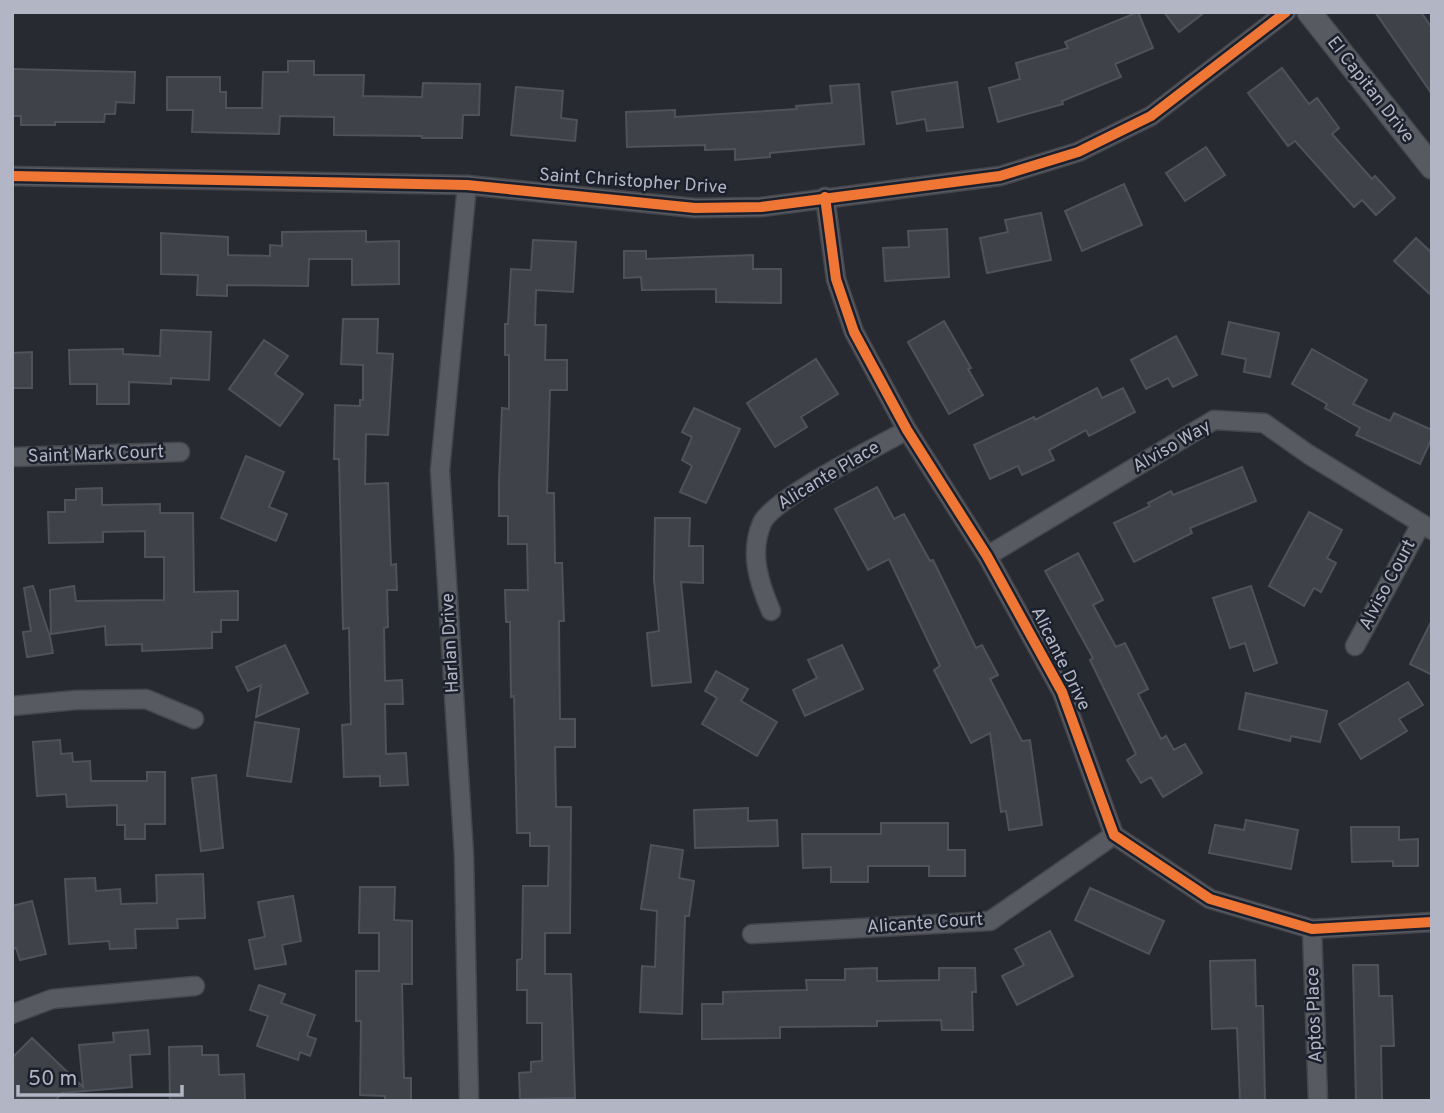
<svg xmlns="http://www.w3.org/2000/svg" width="1444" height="1113" font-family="Overpass,sans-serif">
<rect width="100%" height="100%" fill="#282a32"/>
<g fill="#3f4248" stroke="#4f525a" stroke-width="2">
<polygon points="1138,12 1153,48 1115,64 1121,77 1062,101 1063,104 998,122 989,88 1020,79 1016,63 1068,48 1065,42"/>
<polygon points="1164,12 1205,12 1179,32"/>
<polygon points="1375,12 1421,12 1432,28 1432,94"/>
<polygon points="288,61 314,61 314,75 364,75 363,96 422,97 423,83 480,84 479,115 463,115 462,138 422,138 422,136 334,135 334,117 280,116 279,134 192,132 193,110 167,110 167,77 220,77 220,92 226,92 226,108 262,108 263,72 288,72"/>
<polygon points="1282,68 1309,104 1317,98 1339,128 1332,134 1372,179 1375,176 1395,198 1376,215 1362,200 1354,207 1295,141 1288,146 1248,93"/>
<polygon points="12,69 135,72 134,103 116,102 115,114 105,114 104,122 55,122 55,125 21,125 21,116 12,116"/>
<polygon points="957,82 963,127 927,131 925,119 897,124 892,92"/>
<polygon points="859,84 864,144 770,153 770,157 735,160 735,149 705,150 705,145 627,147 626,112 675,110 675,117 797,109 796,106 832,103 830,86"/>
<polygon points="516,87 563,91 561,118 577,120 575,141 511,135"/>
<polygon points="1206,147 1225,175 1185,201 1166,173"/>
<polygon points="1124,184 1142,225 1082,251 1065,211"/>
<polygon points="1041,213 1051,260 987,273 980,238 1008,232 1005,220"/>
<polygon points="947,229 949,277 885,281 883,248 909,247 908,231"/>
<polygon points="366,231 366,242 399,241 399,284 352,285 352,259 309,259 308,286 227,285 227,296 197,295 198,275 161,274 161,233 228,237 228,255 270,256 270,245 282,246 282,232"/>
<polygon points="1416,238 1432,253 1432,296 1394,261"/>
<polygon points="533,240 576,242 573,292 536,290 535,325 546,325 545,360 567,360 567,390 550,390 547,493 554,493 555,563 562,563 564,621 559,621 560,719 575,719 575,747 555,747 556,807 571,807 570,933 545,933 545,974 571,974 575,1098 520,1099 519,1073 531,1072 531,1062 542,1061 542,1023 527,1023 527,990 517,990 517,960 522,959 523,886 548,886 549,846 530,846 530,833 517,833 514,696 511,697 510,622 506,622 505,590 528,590 527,544 508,544 508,516 499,516 499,482 502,408 509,409 509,355 505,355 505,324 508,324 511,269 531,270"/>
<polygon points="624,251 646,251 646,259 753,255 753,269 781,269 781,303 716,302 716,289 642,290 641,277 624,278"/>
<polygon points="343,319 378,319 377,353 393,354 388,435 366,434 365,484 388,483 391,565 396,564 397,590 387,590 388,627 384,628 385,681 402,680 403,704 385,704 386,754 406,753 408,785 380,786 380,776 344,777 342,725 351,724 349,628 343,629 339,459 334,459 335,405 360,406 360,400 363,400 363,365 341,364"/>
<polygon points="944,321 971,368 968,369 983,395 949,414 908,342"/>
<polygon points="1229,322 1279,333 1270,377 1244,372 1246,359 1222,354"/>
<polygon points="161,330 211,332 209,380 171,378 171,384 129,382 129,404 97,404 97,384 70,384 69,350 123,349 123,354 160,356"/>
<polygon points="1176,336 1197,375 1173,387 1168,378 1146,389 1131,360"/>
<polygon points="264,340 288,356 275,374 303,394 280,426 229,389"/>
<polygon points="1312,349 1367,380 1353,404 1390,421 1394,413 1432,430 1432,438 1420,464 1356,435 1360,428 1325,408 1327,404 1292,384"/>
<polygon points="32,352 32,388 12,388 12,353"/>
<polygon points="816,359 838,394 801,417 807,427 775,447 747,403"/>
<polygon points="1097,388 1102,398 1123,388 1135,412 1089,436 1086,430 1049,450 1054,460 1022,475 1018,466 990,479 974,445 1034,417 1035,420"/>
<polygon points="694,408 740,429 706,503 680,492 692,466 682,460 692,437 682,432"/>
<polygon points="246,456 284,472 269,507 287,514 276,541 221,518"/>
<polygon points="1242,467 1256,501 1190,528 1192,533 1134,562 1114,523 1150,506 1148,503 1171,491 1173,495"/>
<polygon points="877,487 894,519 904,514 930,561 933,560 976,648 982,645 998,675 990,679 1022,741 1030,740 1042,825 1009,830 1006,811 1001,812 990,733 971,743 934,670 940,666 889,559 868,570 835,509"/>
<polygon points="102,488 102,505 160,504 160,513 193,513 194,592 238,591 238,620 221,620 221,632 212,632 212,648 142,651 142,644 106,645 105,626 51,634 50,590 74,586 76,601 164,600 164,557 145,557 145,531 103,532 103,542 49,543 48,512 65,512 65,500 76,500 76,489"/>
<polygon points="1309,512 1342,530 1327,558 1336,563 1321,592 1314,588 1304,606 1269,586"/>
<polygon points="655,518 690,518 689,546 703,546 703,583 681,582 691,682 652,686 647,633 659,631 654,579"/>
<polygon points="1078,553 1103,600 1093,605 1116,647 1125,643 1148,689 1138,694 1161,739 1166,736 1174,750 1185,744 1202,773 1163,797 1151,777 1141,783 1127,760 1136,754 1090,660 1093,658 1045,571"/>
<polygon points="33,586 50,637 53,653 27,657 23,632 31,631 24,588"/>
<polygon points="1251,586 1277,663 1254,671 1245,643 1230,648 1213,598"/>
<polygon points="1432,620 1432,675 1410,664"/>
<polygon points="285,645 308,693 256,717 261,685 248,691 236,667"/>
<polygon points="842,645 863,689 805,716 793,690 817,678 808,660"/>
<polygon points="716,671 748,689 741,701 777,722 757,756 702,724 717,698 705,691"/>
<polygon points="1408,682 1423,705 1399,719 1407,731 1361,759 1339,724"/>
<polygon points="1246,693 1327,711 1320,742 1291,736 1290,741 1239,729"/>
<polygon points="255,722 299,729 291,782 247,776"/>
<polygon points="60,740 61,754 72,753 73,762 90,761 91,781 147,781 147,772 165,772 165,824 145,824 145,839 125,839 125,825 117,825 117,805 67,807 66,794 37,796 33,742"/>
<polygon points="216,775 223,848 201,851 192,778"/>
<polygon points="748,808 748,821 777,820 778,846 695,848 694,810"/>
<polygon points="1246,820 1298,830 1291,869 1209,853 1215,825 1244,830"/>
<polygon points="881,823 948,823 948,850 965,850 965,876 929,876 929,866 868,866 868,882 831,882 831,867 803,868 802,834 881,834"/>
<polygon points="1351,827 1399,827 1399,840 1418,839 1418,866 1393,866 1393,861 1352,862"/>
<polygon points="651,845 683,850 679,878 694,881 689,916 685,916 682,1014 640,1012 642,966 655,967 657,911 641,909"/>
<polygon points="203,874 205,918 177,919 178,928 135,929 136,948 110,949 109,941 69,944 65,879 95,878 96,891 120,889 121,904 157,903 156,875"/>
<polygon points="360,887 395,887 394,920 412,921 412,984 402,984 404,1078 411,1078 411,1101 385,1101 385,1096 360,1095 361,1021 356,1021 356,971 379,971 379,933 359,933"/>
<polygon points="1090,888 1164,921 1149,954 1075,920"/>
<polygon points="293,896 301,941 282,945 286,964 255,969 249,940 265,937 258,902"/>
<polygon points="32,901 46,954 20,960 16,948 12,949 12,906"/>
<polygon points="1050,931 1073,976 1017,1005 1002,976 1024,965 1015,949"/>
<polygon points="1255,960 1256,1006 1263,1006 1265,1101 1240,1101 1237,1028 1212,1029 1210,961"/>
<polygon points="1353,965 1378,965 1379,996 1392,996 1394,1046 1381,1046 1382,1101 1356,1101"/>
<polygon points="877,968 877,981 939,980 939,968 975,968 976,992 972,992 973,1030 942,1030 941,1020 877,1021 877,1026 780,1027 780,1038 702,1039 702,1004 723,1004 723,992 807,990 806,980 845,980 845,969"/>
<polygon points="259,985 285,994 281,1003 315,1015 307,1036 316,1039 310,1056 300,1052 298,1060 257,1046 268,1016 250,1010"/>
<polygon points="148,1030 150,1054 130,1055 132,1087 62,1093 55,1101 12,1101 12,1058 32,1038 83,1087 79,1045 114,1042 113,1033"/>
<polygon points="202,1046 202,1055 218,1055 219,1075 244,1074 245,1100 170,1101 169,1047"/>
</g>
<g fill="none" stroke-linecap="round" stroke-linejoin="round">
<g stroke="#44464c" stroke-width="21">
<g id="minor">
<polyline points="12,176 467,185 695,208 761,207 1000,176 1078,152 1151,116 1286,12"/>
<polyline points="467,185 440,470 464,855 469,1101"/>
<polyline points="825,197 836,279 854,332 907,430 987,556 1062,692 1114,835 1210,899 1312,929 1432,922"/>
<polyline points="12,457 180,452"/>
<polyline points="987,556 1214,420 1264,423 1308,454 1432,530"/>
<path d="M771,611C759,583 749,553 762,523C773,498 879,446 907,430"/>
<polyline points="1355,646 1421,524"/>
<polyline points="12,706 76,700 146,699 194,719"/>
<polyline points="1312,929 1318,1101"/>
<polyline points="752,934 990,921 1114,835"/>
<polyline points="12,1014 52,999 195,986"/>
</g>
</g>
<g stroke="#44464c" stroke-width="26">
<polyline id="tertiary" points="1309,12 1432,167"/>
</g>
<use href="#minor" stroke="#585a61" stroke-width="18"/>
<use href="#tertiary" stroke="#585a61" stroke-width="23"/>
<g stroke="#1c202c" stroke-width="15">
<g id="cycleway">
<polyline points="12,176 467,185 695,208 761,207 1000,176 1078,152 1151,116 1286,12"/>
<polyline points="825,197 836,279 854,332 907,430 987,556 1062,692 1114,835 1210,899 1312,929 1432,922"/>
</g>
</g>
<use href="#cycleway" stroke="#f07635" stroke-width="10"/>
</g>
<g text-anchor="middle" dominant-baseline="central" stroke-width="5" stroke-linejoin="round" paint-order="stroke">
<g font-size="18" fill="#b2b5c4" stroke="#1c202c">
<text transform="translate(1370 90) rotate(52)">El Capitan Drive</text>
<text transform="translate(633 182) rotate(4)">Saint Christopher Drive</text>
<text transform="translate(1172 447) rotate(-30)">Alviso Way</text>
<text transform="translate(96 455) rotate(-2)">Saint Mark Court</text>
<text transform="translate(829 476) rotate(-31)">Alicante Place</text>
<text transform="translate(1388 585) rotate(-62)">Alviso Court</text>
<text transform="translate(451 643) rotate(-93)">Harlan Drive</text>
<text transform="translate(1060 659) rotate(64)">Alicante Drive</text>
<text transform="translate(925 924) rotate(-4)">Alicante Court</text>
<text transform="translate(1315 1015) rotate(-92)">Aptos Place</text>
</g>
</g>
<rect width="1444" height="1113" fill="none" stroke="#b2b5c4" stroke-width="28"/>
<path d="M18 1085v10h164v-10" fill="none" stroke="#b2b5c4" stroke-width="3.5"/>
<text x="28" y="1085" font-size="21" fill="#b2b5c4" stroke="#1c202c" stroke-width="5" paint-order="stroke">50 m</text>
</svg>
